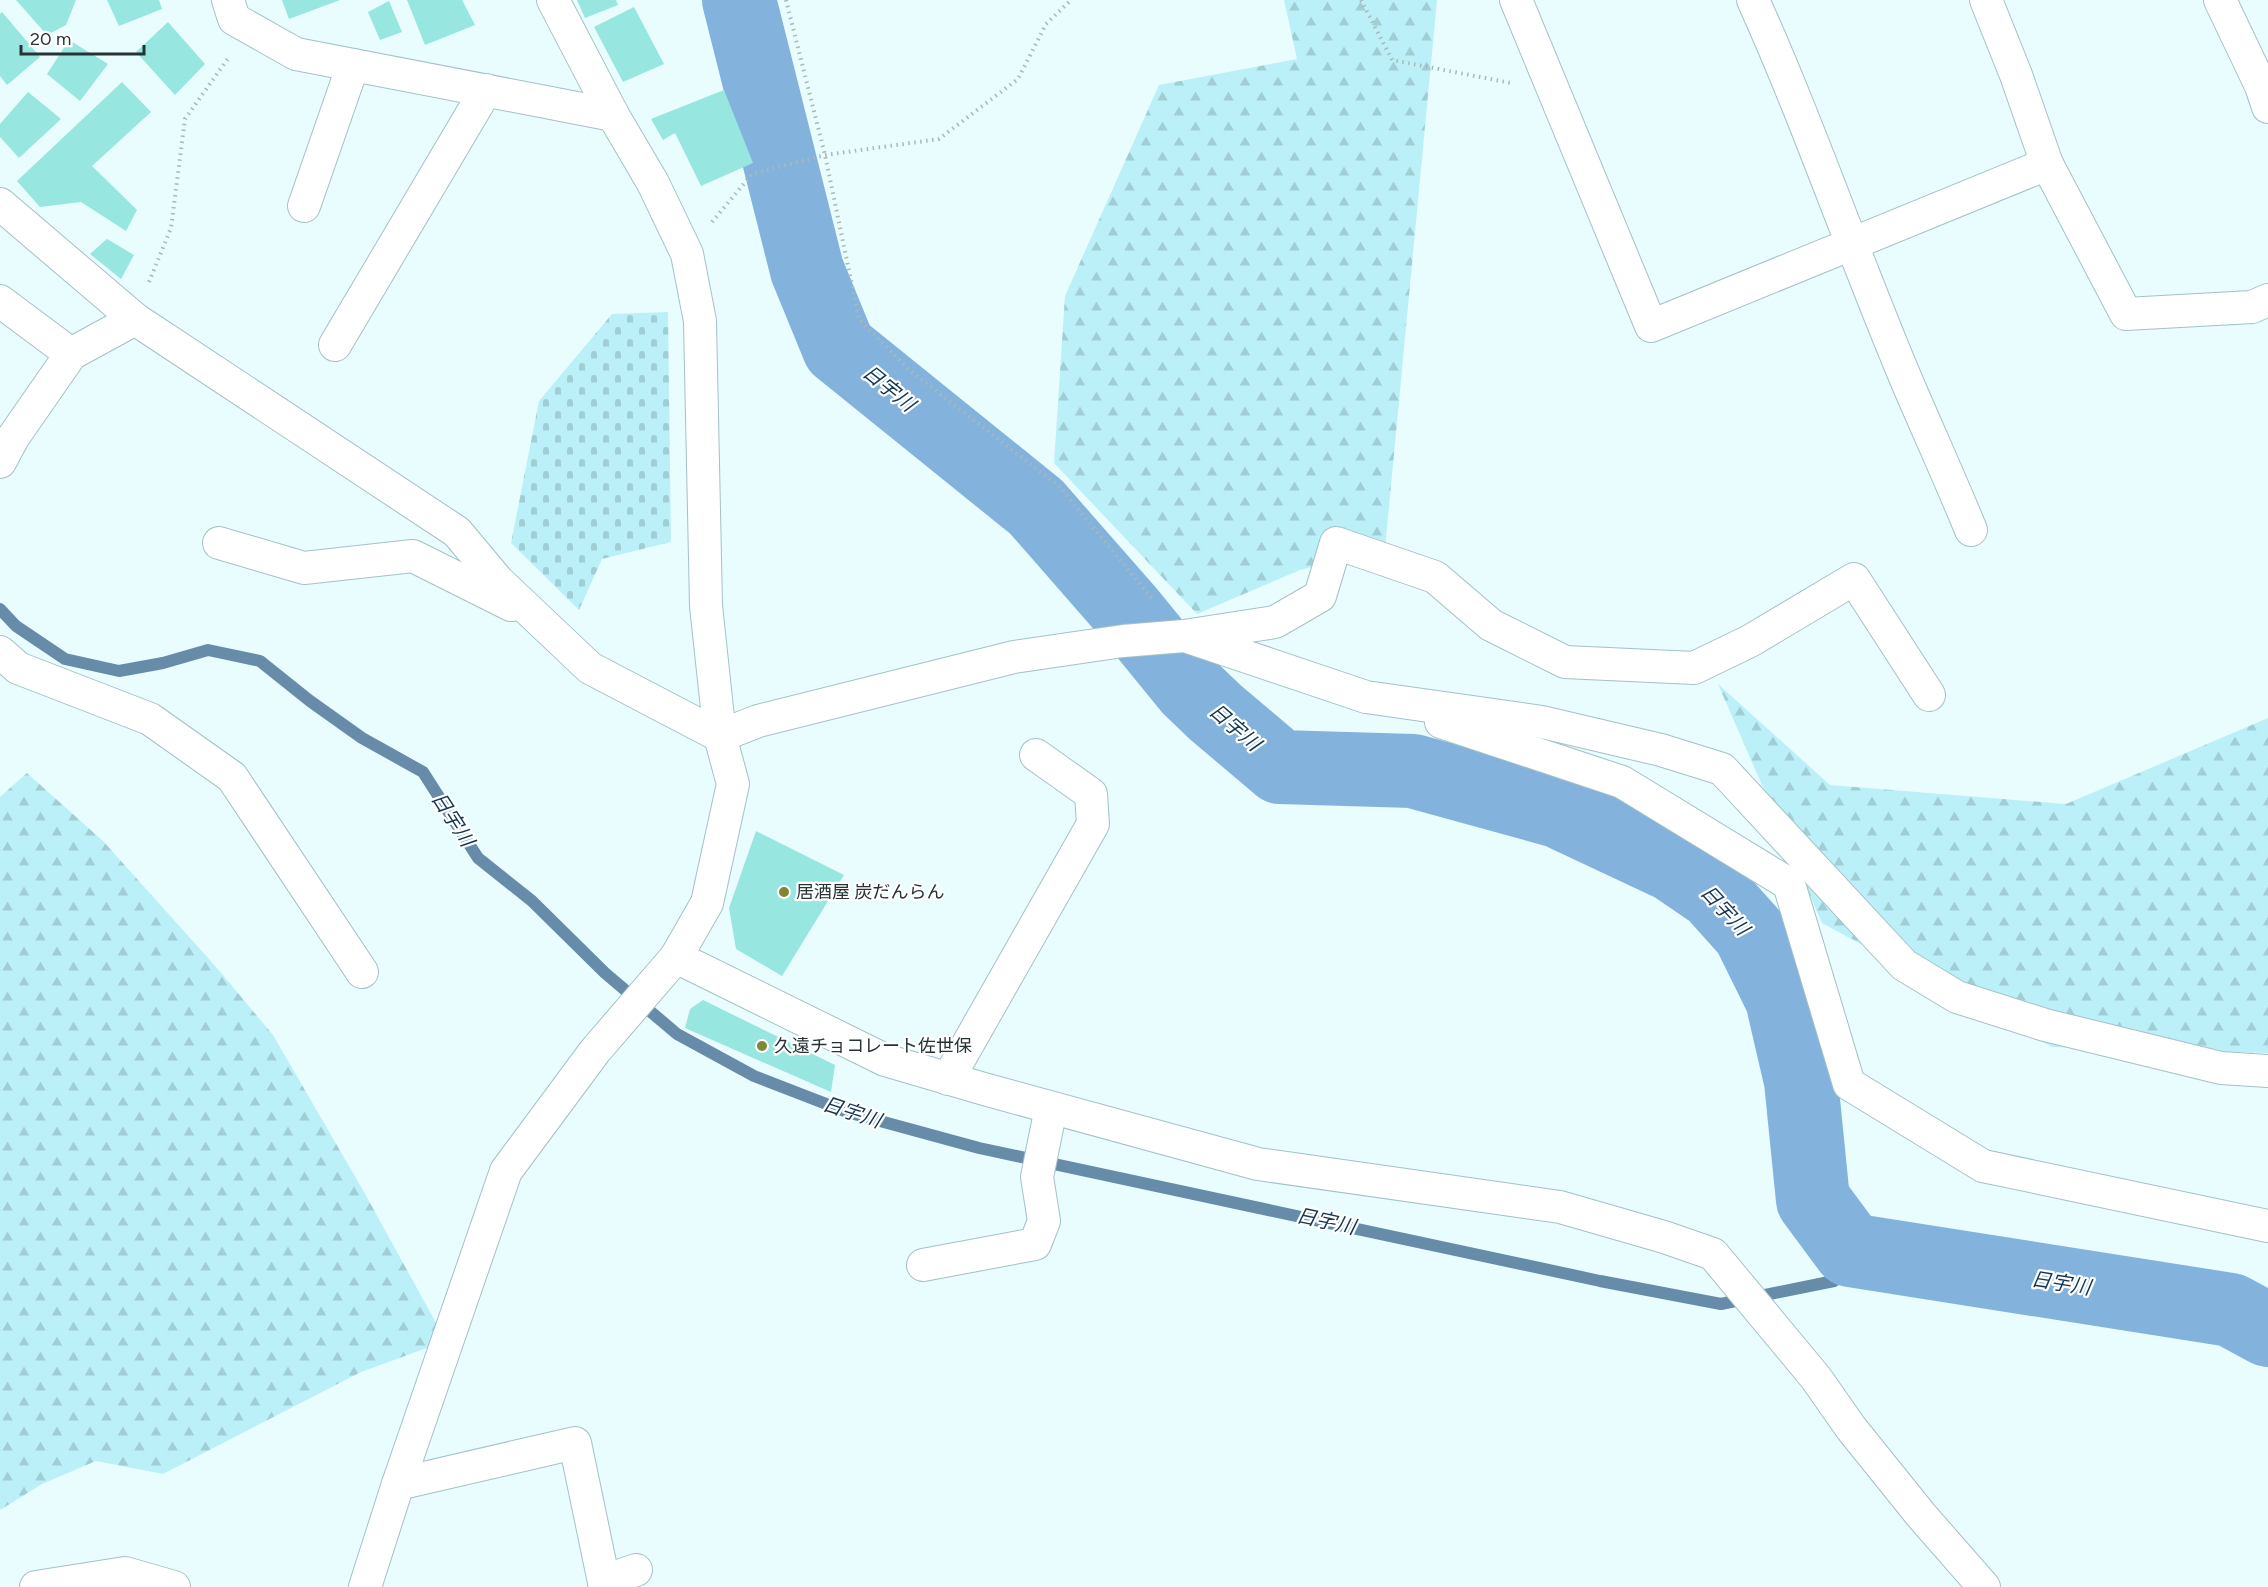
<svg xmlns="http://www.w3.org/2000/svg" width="2268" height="1587" font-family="Figtree,'Noto Sans JP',sans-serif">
<defs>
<pattern id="forest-firs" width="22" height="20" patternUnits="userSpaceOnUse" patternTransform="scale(1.5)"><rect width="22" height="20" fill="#bcf0f8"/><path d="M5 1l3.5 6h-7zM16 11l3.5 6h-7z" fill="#a1ced5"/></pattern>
<pattern id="cemetery-stones" width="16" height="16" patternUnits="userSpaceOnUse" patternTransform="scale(1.5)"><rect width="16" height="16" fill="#bcf0f8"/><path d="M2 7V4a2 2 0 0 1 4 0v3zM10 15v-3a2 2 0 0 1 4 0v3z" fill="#a1ced5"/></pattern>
</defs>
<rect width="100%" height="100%" fill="#e9fcfe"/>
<g fill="url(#forest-firs)">
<polygon points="1284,0 1437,0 1385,549 1300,570 1197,614 1054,463 1065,296 1159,85 1297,59"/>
<polygon points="1718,684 1830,785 2066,804 2268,718 2268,1053 2052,1047 1822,923"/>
<polygon points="27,773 103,841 217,968 273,1035 364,1192 446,1341 361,1372 163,1474 96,1461 42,1484 0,1510 0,797"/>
</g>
<polygon fill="url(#cemetery-stones)" points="668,312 671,542 602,559 579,610 511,543 539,401 612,314"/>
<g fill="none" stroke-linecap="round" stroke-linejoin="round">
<polyline stroke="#678caa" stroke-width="12" points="0,609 16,626 65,659 119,671 163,663 208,650 260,661 310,701 362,738 423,772 478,858 532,901 605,973 677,1034 754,1076 847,1112 979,1148 1600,1281 1721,1304 1834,1281 1850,1250"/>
<polyline stroke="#83b2dc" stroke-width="74" points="739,0 807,270 839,348 1036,507 1128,612 1190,688 1215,712 1280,767 1413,771 1558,811 1673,865 1714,893 1749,932 1782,999 1801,1081 1813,1200 1850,1250 2231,1310 2268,1330"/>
</g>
<g fill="#97e6e0">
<polygon points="16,0 76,0 66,25 47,35"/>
<polygon points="107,0 159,0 162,9 119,26"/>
<polygon points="282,0 340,0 289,19"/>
<polygon points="407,0 462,0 475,25 425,45"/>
<polygon points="577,0 616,0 618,5 585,18"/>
<polygon points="389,1 402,32 380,40 368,12"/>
<polygon points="634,7 664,64 623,82 594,27"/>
<polygon points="2,12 40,57 7,85 0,76 0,14"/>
<polygon points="168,22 205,64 175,95 136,52"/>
<polygon points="69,40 108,64 80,101 47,74"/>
<polygon points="122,82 151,112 92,166 137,210 126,231 81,202 40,207 17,181"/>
<polygon points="724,90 753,163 701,186 675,133 663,140 651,119"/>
<polygon points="28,92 61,119 19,158 0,137 0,124"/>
<polygon points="107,239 134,255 121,279 90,254"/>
<polygon points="756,831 844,875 782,976 736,949 729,908"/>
<polygon points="703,1000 835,1065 831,1092 685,1028 690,1009"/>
</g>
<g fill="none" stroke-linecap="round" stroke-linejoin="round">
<g stroke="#a4c1c6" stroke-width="34">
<g id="minor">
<polyline points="228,0 234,19 296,54 613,115"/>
<polyline points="1516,0 1651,326 2047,164"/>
<path d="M1753,0C1810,126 1854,257 1908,384C1929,433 1951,481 1971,530"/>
<polyline points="1986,0 2016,75 2047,164 2126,314 2252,307 2268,300"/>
<polyline points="2220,0 2261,86 2268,107"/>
<polyline points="0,204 135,319 457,532 498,581 590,668 720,736 758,721 1014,657 1123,641 1184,636 1275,622 1320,596 1336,543 1435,577 1491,625 1565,662 1694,668 1750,641 1854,579 1929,695"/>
<polyline points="304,206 353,65"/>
<polyline points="0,301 71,354"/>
<polyline points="335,345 486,90"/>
<polyline points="0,462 14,436 71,354 135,319"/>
<polyline points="219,543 304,568 413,556 511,605"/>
<polyline points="1188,637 1366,697 1542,722 1661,750 1722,769 1904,965 1957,997 2045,1025 2221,1068 2268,1071"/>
<polyline points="0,652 18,668 150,719 232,777 362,972"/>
<polyline points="1441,722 1622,782 1789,884 1849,1084 1983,1166 2268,1226"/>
<polyline points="676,957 885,1060 984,1089 1258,1164 1560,1207 1664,1237 1713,1254 1816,1378 1851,1428 1921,1515 1984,1587"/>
<polyline points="948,1079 1093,824 1091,794 1036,755"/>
<polyline points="923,1265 1035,1244 1044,1221 1037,1177 1051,1108"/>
<polyline points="398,1484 575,1443 605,1587"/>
<polyline points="604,1581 636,1570"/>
<polyline points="36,1587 125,1573 174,1587"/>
<polyline points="365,1587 398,1484 506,1171 595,1051 676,957 707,903 733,784 720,736 706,606 700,321 687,254 653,183 613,115 553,0"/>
</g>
</g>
<g stroke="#a8b9bb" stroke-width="4" stroke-dasharray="1.5 4.5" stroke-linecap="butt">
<polyline points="786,0 825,155 859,319 909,370 1060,487 1154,601"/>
<polyline points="1361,0 1392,60 1511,83"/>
<polyline points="712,222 752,174 825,155 939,139 1018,79 1046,24 1071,0"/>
<polyline points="149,282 171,228 185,119 229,57"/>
</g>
<use href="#minor" stroke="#fff" stroke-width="32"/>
</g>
<g fill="#7e8733" stroke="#fff" stroke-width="2">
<circle cx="784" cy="892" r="6"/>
<circle cx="762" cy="1046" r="6"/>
</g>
<g text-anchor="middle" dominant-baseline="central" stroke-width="4.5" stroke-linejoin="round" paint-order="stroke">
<g font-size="18" fill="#263234" stroke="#fff" text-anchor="start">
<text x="796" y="892">居酒屋 炭だんらん</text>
<text x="774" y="1046">久遠チョコレート佐世保</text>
</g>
<g font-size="20" font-style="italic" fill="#133753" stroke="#fff">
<text transform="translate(889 388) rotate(39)">日宇川</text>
<text transform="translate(1235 727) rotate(41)">日宇川</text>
<text transform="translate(453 819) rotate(57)">日宇川</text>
<text transform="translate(1725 910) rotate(47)">日宇川</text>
<text transform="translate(852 1112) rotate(18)">日宇川</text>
<text transform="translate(1326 1221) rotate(12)">日宇川</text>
<text transform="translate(2061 1283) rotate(9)">日宇川</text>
</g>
</g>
<path d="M21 45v9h123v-9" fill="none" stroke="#263234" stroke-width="3"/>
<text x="30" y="45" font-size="18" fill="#263234" stroke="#ffffff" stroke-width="4.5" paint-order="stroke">20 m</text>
</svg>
